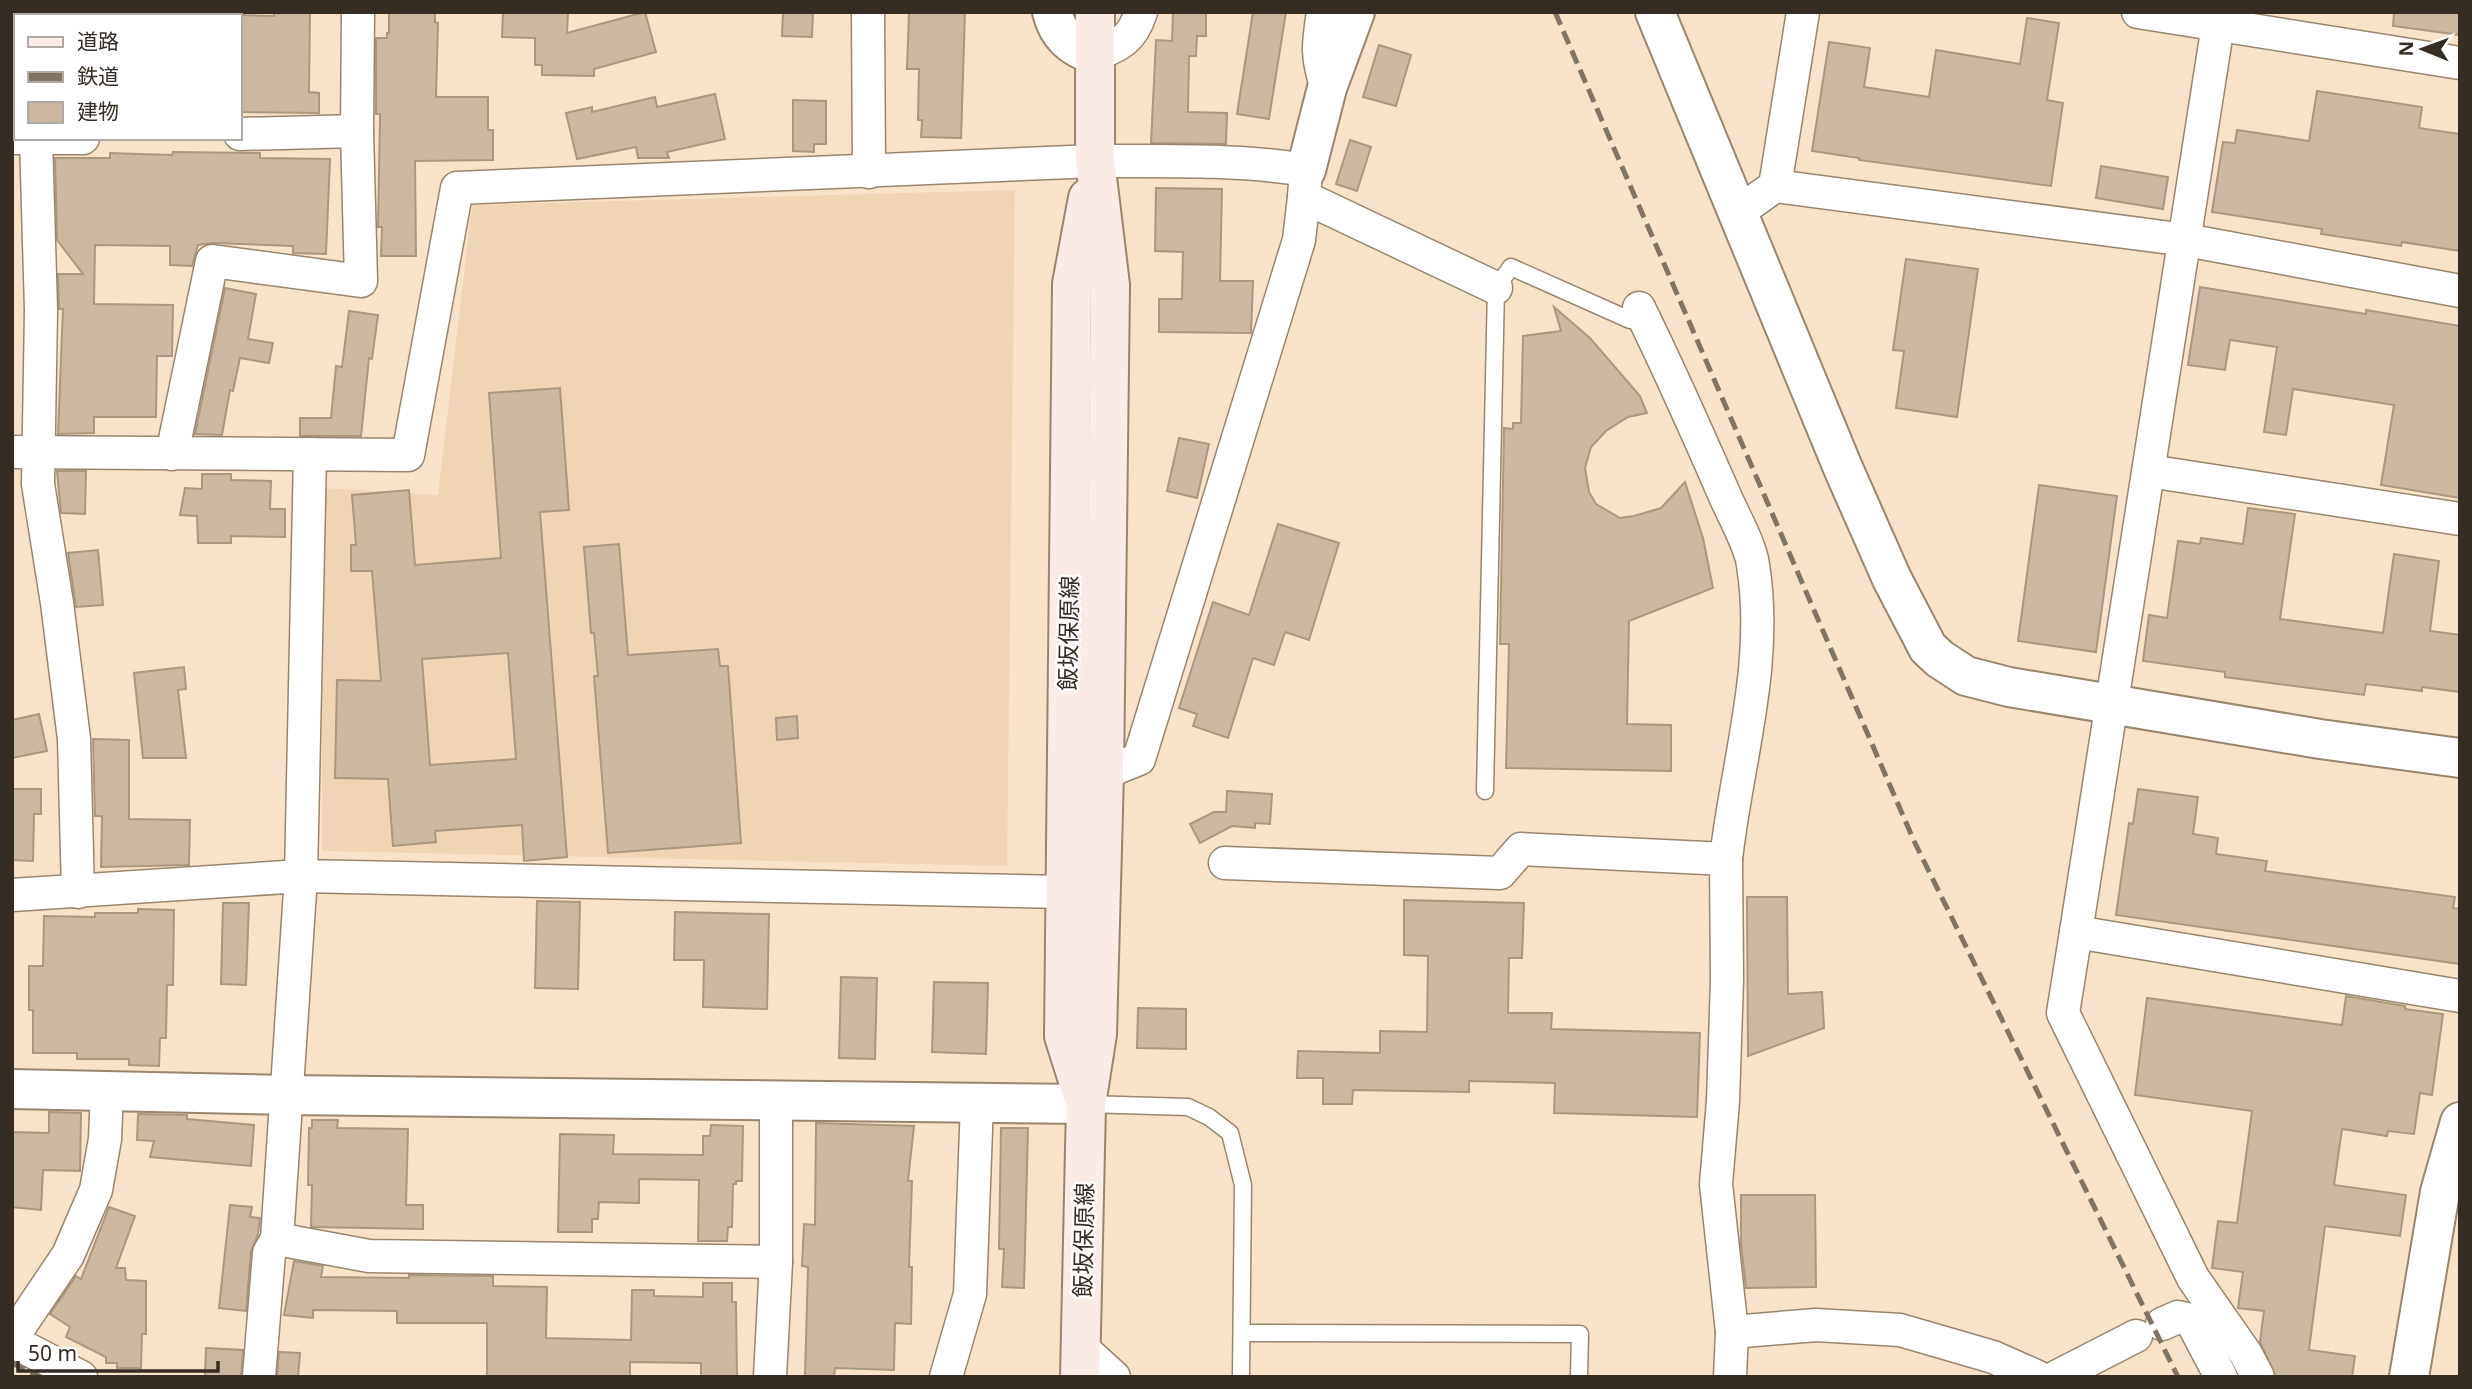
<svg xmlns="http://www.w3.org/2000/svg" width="2472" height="1389" font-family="'Noto Sans','Noto Sans JP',sans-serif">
<rect width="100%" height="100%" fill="#f8e3ca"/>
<polygon fill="#efd4b6" points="1015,190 1007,866 322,851 322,488 438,495 472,205"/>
<g fill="#ccb8a0" stroke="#aa9780" stroke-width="2" fill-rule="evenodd">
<polygon points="389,12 435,12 435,22 438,23 436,97 488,97 488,130 493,130 493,160 415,161 416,256 381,256 382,227 378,227 380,119 380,114 376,114 376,38 387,38 387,33 389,33"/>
<polygon points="503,12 568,12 567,33 645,12 656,52 594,69 594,76 542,75 542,65 535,65 535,38 502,37"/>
<polygon points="783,12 813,12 812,37 782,36"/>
<polygon points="909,12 965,12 961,138 921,137 922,120 918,120 919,69 907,69"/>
<polygon points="1173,12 1206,12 1206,36 1197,36 1196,56 1189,56 1188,112 1227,113 1226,144 1151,143 1156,40 1172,41"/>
<polygon points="1253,12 1286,12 1269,119 1237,114"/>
<polygon points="2394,12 2460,12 2460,35 2393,26"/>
<polygon points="274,13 310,13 309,92 319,93 319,113 240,112 240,15 274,16"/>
<polygon points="2027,18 2059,23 2047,100 2063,103 2051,186 1859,160 1859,158 1812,151 1829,42 1870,48 1864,87 1929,97 1936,50 2020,64"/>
<polygon points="1379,45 1411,55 1396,106 1363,97"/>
<polygon points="2317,91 2422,107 2419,128 2460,134 2460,251 2402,242 2401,246 2321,234 2322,229 2212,212 2223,142 2235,143 2237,130 2309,141"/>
<polygon points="715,94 725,139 667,152 669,158 638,158 636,147 577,159 566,113 592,107 592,112 655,97 657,107"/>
<polygon points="793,100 826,101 826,144 814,144 814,152 793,151"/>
<polygon points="1350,140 1371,147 1357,191 1336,184"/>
<polygon points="173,152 260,153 260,158 330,159 326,254 293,253 293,246 214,243 198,245 192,266 170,265 170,246 95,245 94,304 173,305 172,356 157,356 156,417 94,417 94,433 58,434 63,309 59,309 58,274 83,274 57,240 55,158 110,158 110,153 172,155"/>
<polygon points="2101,166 2168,177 2163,209 2096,198"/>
<polygon points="1156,188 1222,189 1220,281 1253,281 1251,333 1159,332 1159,299 1182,299 1183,252 1155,251"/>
<polygon points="1906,259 1978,269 1957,417 1896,408 1904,351 1893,350"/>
<polygon points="2200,287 2366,314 2366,310 2460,326 2460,498 2381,485 2394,405 2293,389 2286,435 2264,432 2277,347 2230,340 2225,370 2188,365"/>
<polygon points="225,288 256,294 248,339 273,343 269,363 240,358 233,391 230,390 222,435 195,434"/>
<polygon points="1554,307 1590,338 1640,396 1647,413 1628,417 1606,431 1591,447 1585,468 1589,492 1596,504 1620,518 1634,516 1661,508 1685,482 1703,538 1713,588 1629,621 1627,724 1671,725 1671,771 1506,768 1509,644 1500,644 1504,428 1513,429 1513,423 1521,423 1523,336 1561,331"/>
<polygon points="349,311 378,315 372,359 369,358 361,436 300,436 300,418 331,418 336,366 342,367"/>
<path d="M560,388L569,510L540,512L567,857L524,861L522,825L435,831L436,842L393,846L388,779L335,778L337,680L381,681L372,571H351V545H356L352,495L409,490L415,565L501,558L489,393ZM508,653L516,759L430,765L422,659Z"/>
<polygon points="1179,438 1209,444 1197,498 1167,491"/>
<polygon points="57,471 86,471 85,514 61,513"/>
<polygon points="202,474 231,474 231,480 271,481 270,509 285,509 285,537 231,536 231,543 198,543 197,516 180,515 185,488 202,489"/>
<polygon points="2039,485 2117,496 2096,652 2018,641"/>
<polygon points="2248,508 2295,514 2280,619 2383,633 2394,554 2439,561 2430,631 2460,635 2460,692 2422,687 2422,691 2366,684 2364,695 2225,677 2225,672 2143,661 2149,615 2167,618 2178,541 2200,544 2201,538 2243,544"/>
<polygon points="1278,524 1339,543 1309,640 1285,632 1274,665 1253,658 1228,738 1193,726 1197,714 1179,708 1213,602 1249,615"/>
<polygon points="619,544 628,655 718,649 720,666 728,666 741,843 608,853 594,676 598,676 594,633 591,633 584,547"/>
<polygon points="98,550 103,605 76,607 68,553"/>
<polygon points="184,667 186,689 178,690 186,758 143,758 134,673"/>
<polygon points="39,714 47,751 12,758 12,720"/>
<polygon points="797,716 798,738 777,740 776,718"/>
<polygon points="93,739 129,740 129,819 190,820 189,865 101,867 102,816 95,816"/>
<polygon points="12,789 41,789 41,814 34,814 33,861 12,860"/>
<polygon points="2138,789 2198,797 2193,834 2218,838 2216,854 2267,861 2265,871 2455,897 2453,908 2460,909 2460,964 2116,915 2129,823 2133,824"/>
<polygon points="1227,791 1272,794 1270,824 1255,823 1255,828 1232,826 1200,843 1190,824 1214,812 1226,812"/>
<polygon points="1747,897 1787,897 1788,994 1822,992 1824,1028 1748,1056"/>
<polygon points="1404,900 1524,903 1522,958 1509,958 1508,1013 1552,1013 1551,1029 1700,1033 1697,1117 1554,1113 1555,1083 1469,1081 1469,1092 1353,1090 1352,1104 1323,1104 1323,1078 1297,1078 1298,1051 1380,1053 1380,1031 1427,1032 1428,956 1404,955"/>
<polygon points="537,901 580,902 578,989 535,988"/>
<polygon points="223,903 249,903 246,985 221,984"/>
<polygon points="138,909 174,910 173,985 167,985 166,1038 160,1038 159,1066 129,1065 129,1059 77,1059 77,1053 33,1053 33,1010 29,1010 29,966 43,966 44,916 95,917 95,913 138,913"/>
<polygon points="675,912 769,914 767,1009 703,1007 704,960 674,960"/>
<polygon points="841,977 877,978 875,1059 839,1058"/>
<polygon points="934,982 988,983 986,1054 932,1052"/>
<polygon points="2346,996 2405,1006 2405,1009 2443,1014 2432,1095 2420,1093 2414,1134 2388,1131 2387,1136 2342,1129 2334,1185 2406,1195 2400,1236 2325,1226 2309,1350 2355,1356 2352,1377 2276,1377 2260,1342 2264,1311 2238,1308 2243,1272 2212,1268 2218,1221 2237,1223 2252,1111 2135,1095 2147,998 2342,1025"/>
<polygon points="1138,1008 1186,1009 1186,1049 1137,1048"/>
<polygon points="49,1112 81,1113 80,1171 43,1170 41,1210 12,1207 12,1132 49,1133"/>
<polygon points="138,1114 187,1115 187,1119 254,1125 251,1166 150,1157 154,1141 137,1140"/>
<polygon points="312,1120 338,1120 337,1128 408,1129 406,1205 423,1205 423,1229 311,1227 312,1185 308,1185 309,1128 312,1128"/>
<polygon points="816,1123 914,1126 908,1181 912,1181 909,1267 912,1267 911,1324 895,1323 894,1370 835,1368 834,1377 805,1377 808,1267 802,1266 804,1224 815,1225"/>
<polygon points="711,1125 743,1126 742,1181 736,1181 736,1184 733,1184 732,1227 728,1227 727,1241 698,1241 699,1180 639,1179 639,1203 599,1202 598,1219 592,1219 592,1232 558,1232 560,1134 614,1135 613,1154 703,1155 703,1136 710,1136"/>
<polygon points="1001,1128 1028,1128 1024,1288 1002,1287 1004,1249 999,1249"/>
<polygon points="1741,1195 1815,1195 1816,1287 1746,1288 1741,1245"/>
<polygon points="230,1205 252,1207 250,1217 260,1218 258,1234 251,1252 246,1311 219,1308"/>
<polygon points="109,1207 135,1216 116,1268 125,1268 126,1280 146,1281 146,1334 142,1334 141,1368 117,1368 117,1363 106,1363 106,1357 66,1337 70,1327 50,1314 76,1276 81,1279"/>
<polygon points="294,1261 323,1266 321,1277 409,1278 409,1275 493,1276 493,1286 547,1287 546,1338 631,1340 632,1290 654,1290 654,1296 703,1297 703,1283 732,1283 732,1302 736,1302 737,1377 701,1377 701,1363 630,1362 630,1377 487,1377 487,1323 397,1323 397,1311 313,1310 313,1318 284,1315"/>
<polygon points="206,1348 243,1350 241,1377 205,1377"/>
<polygon points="279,1352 300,1353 298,1377 277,1377"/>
</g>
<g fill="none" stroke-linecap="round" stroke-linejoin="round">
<g stroke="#98856e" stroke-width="19">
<g id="service">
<polyline points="1485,791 1496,288 1511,267 1630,320 1645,319"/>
<polyline points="1086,1104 1188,1107 1209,1117 1230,1133 1243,1185 1241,1377"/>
<polyline points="1243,1333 1580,1334 1579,1377"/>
</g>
</g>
<g stroke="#98856e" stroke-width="35">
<g id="minor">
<polyline points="868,12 869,172"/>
<path d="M1323,12C1318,45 1316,56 1327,88"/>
<polyline points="2138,12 2460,63"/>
<polyline points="2220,12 2076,932 2460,996"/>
<path d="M1094,55C1120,45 1132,40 1141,12"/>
<polyline points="240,134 357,131"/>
<polyline points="12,138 83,138"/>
<polyline points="36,139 41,310 38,484 57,603 74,739 78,892"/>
<polyline points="1775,186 2186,240 2460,291"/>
<polyline points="1737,213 1775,186 1803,12"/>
<path d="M1639,308C1670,371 1697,432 1725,496C1733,515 1751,546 1753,565C1769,665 1737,761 1726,859"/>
<path d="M12,452L408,455L457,188L1095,161C1165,161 1237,159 1306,170L1304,197L1496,288"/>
<polyline points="172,454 212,261 361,281 357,131 358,12"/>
<polyline points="310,454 301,876 1065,892"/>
<polyline points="2149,471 2460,519"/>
<polyline points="1104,773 1139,759 1299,240 1304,197"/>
<polyline points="1225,863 1500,873 1521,849 1726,859 1727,980 1723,1101 1716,1184 1732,1332 1730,1377"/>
<polyline points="12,895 301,876 277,1239 369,1256 776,1262"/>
<polyline points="2076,932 2063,1013 2193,1278 2246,1354 2258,1377"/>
<polyline points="2162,1324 2178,1317 2191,1320 2221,1377"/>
<polyline points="1732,1332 1816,1325 1900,1330 1993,1357 2038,1377"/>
<polyline points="12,1338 68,1255 96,1190 105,1139 107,1091"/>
<polyline points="12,1341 81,1377"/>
<polyline points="1081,1347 1114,1377"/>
<polyline points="259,1377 269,1253 277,1239"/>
<polyline points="770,1377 776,1262 776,1100"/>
<polyline points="946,1377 970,1294 977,1102"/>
<polyline points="2056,1377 2136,1336"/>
</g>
</g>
<g stroke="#98856e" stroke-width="42">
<g id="tertiary">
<path d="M1052,12C1058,36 1072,47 1094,55"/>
<polyline points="1655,12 1843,468 1892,579 1928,648 1940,659 1966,676 2009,687 2320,739 2460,758"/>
<polyline points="1306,170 1327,88 1355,12"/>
<polyline points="12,1089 287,1095 1086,1104"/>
<polyline points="2409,1377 2440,1192 2460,1122"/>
</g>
</g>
<g stroke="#98856e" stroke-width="42">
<g id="secondary">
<polyline points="1083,1096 1064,1036 1072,284 1088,198"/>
<polyline points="1080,1377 1086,1104 1097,1034 1104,773 1110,285 1095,161 1095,12"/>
</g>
</g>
<use href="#service" stroke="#fff" stroke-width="16"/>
<use href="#minor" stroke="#fff" stroke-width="32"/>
<use href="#tertiary" stroke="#fff" stroke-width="38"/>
<use href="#secondary" stroke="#fbebe6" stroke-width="38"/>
<g stroke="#817465" stroke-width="5" stroke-dasharray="14 7" stroke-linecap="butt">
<polyline points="1555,12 1914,841 2178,1377"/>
<polyline points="12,1363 39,1377"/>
</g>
</g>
<g text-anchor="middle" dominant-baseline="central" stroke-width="5" stroke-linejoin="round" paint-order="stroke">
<g font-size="23" fill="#352d24" stroke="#fff">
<text transform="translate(1068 633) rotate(-89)">飯坂保原線</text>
<text transform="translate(1083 1240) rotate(-89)">飯坂保原線</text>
</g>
</g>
<rect width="2472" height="1389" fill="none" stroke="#352d24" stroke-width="28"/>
<rect x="14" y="14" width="228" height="126" fill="#ffffff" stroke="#aeaba7" stroke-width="2"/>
<rect x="28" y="37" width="35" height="10" fill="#fbebe6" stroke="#aeaba7" stroke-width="2"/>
<text x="77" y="49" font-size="21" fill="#352d24">道路</text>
<rect x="28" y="72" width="35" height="10" fill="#817465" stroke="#aeaba7" stroke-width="2"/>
<text x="77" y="84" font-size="21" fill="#352d24">鉄道</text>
<rect x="28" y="102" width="35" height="21" fill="#ccb8a0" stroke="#aeaba7" stroke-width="2"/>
<text x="77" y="119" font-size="21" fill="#352d24">建物</text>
<g transform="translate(2423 49) rotate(271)" stroke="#ffffff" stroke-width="5" paint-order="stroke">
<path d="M0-5L12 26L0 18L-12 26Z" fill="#352d24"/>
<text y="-10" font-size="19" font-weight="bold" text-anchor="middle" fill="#352d24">N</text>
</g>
<path d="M18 1361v10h200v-10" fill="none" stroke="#352d24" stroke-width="3.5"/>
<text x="28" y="1361" font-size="21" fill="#352d24" stroke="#ffffff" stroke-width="5" paint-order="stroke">50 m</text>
</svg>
